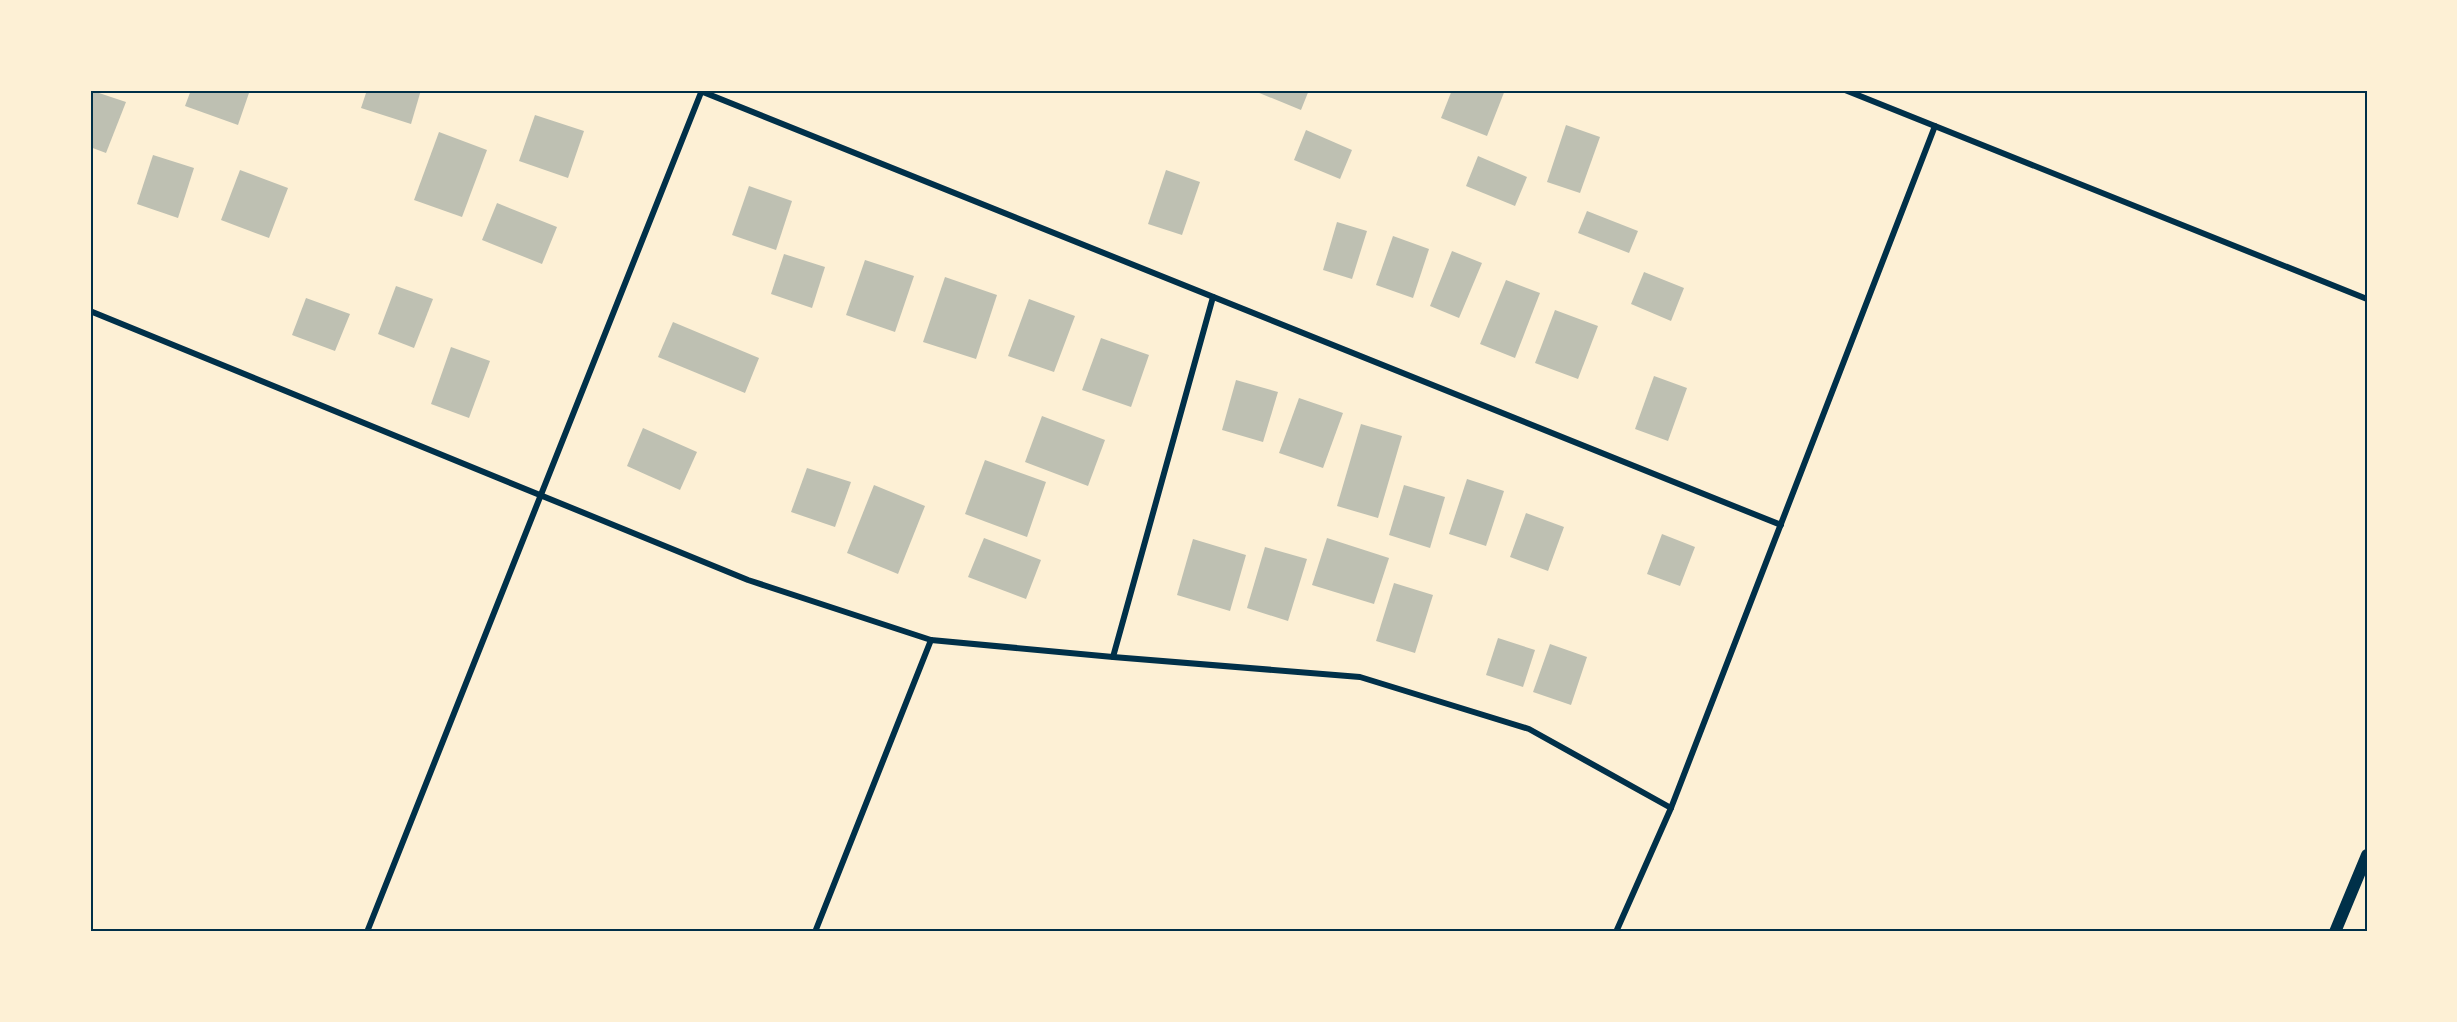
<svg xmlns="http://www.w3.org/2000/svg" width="2457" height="1022" font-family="'Varela Round',sans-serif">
<rect width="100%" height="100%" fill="#fdf0d5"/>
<g fill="#bec0b2">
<polygon points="90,90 126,102 106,153 90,147"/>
<polygon points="191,90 250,90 238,125 185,106"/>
<polygon points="367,90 421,90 411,124 361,108"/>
<polygon points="1252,90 1309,90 1301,110"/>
<polygon points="1452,90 1505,90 1487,136 1441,118"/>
<polygon points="535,115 584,131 568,178 519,161"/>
<polygon points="1566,125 1600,137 1580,193 1547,182"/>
<polygon points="1306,130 1352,150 1340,179 1294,160"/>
<polygon points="439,132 487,150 462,217 414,200"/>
<polygon points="153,155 194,168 178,218 137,204"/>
<polygon points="1478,156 1527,177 1515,206 1466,186"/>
<polygon points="240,170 288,188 269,238 221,220"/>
<polygon points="1166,170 1200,182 1182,235 1148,224"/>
<polygon points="749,186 792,201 776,250 732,235"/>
<polygon points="497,203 557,227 542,264 482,240"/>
<polygon points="1587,211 1638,231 1629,253 1578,233"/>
<polygon points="1337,222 1367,231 1352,279 1323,270"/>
<polygon points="1393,236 1429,249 1413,298 1376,285"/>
<polygon points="1452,251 1482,263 1459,318 1430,306"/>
<polygon points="784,254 825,267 812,308 771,294"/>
<polygon points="865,260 914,276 895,332 846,315"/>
<polygon points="1644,272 1684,288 1671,321 1631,304"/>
<polygon points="945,277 997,295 976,359 923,342"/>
<polygon points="1506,280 1540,293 1515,358 1480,344"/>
<polygon points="396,286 433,299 414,348 378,334"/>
<polygon points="306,298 350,314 335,351 292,335"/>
<polygon points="1029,299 1075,316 1054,372 1008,356"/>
<polygon points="1555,310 1598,326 1578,379 1535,363"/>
<polygon points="673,322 759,358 745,393 658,357"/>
<polygon points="1101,338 1149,355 1131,407 1082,390"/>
<polygon points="451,347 490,361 469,418 431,404"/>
<polygon points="1654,376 1687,388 1668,441 1635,429"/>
<polygon points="1236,380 1278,392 1263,442 1222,430"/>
<polygon points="1299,398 1343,413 1323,468 1279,453"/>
<polygon points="1042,416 1105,440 1088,486 1025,462"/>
<polygon points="1361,424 1402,436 1378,518 1337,506"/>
<polygon points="643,428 697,452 680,490 627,466"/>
<polygon points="985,460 1046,482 1027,537 965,514"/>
<polygon points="807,468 851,482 835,527 791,512"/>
<polygon points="1467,479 1504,491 1486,546 1449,534"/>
<polygon points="874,485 925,506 898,574 847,553"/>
<polygon points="1404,485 1445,497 1430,548 1389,535"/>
<polygon points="1526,513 1564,527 1548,571 1510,557"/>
<polygon points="1662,534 1695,547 1680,586 1647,574"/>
<polygon points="984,538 1041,560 1026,599 968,577"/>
<polygon points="1327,538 1389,558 1374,604 1312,585"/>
<polygon points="1193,539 1246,555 1230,611 1177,595"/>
<polygon points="1265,547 1307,559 1288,621 1247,608"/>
<polygon points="1394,583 1433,595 1415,653 1376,641"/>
<polygon points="1498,638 1535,650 1523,687 1486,675"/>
<polygon points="1550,644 1587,657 1571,705 1533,692"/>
</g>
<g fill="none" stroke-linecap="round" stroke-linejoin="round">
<g stroke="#003049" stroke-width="6">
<polyline points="698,90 1781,525"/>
<polyline points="1845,90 2367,299"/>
<polyline points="90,311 748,580 931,640 1113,657 1360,677 1529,729 1671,808"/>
<polyline points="1113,657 1213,297"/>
<polyline points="367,932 702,90"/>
<polyline points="815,932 931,640"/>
<polyline points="1616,932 1671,808 1935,126"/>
</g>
<polyline stroke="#003049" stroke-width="12" points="2335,932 2367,855"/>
</g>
<rect width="2457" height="1022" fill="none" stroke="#fdf0d5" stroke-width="183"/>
<rect x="92" y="92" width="2274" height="838" fill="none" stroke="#003049" stroke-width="2"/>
</svg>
